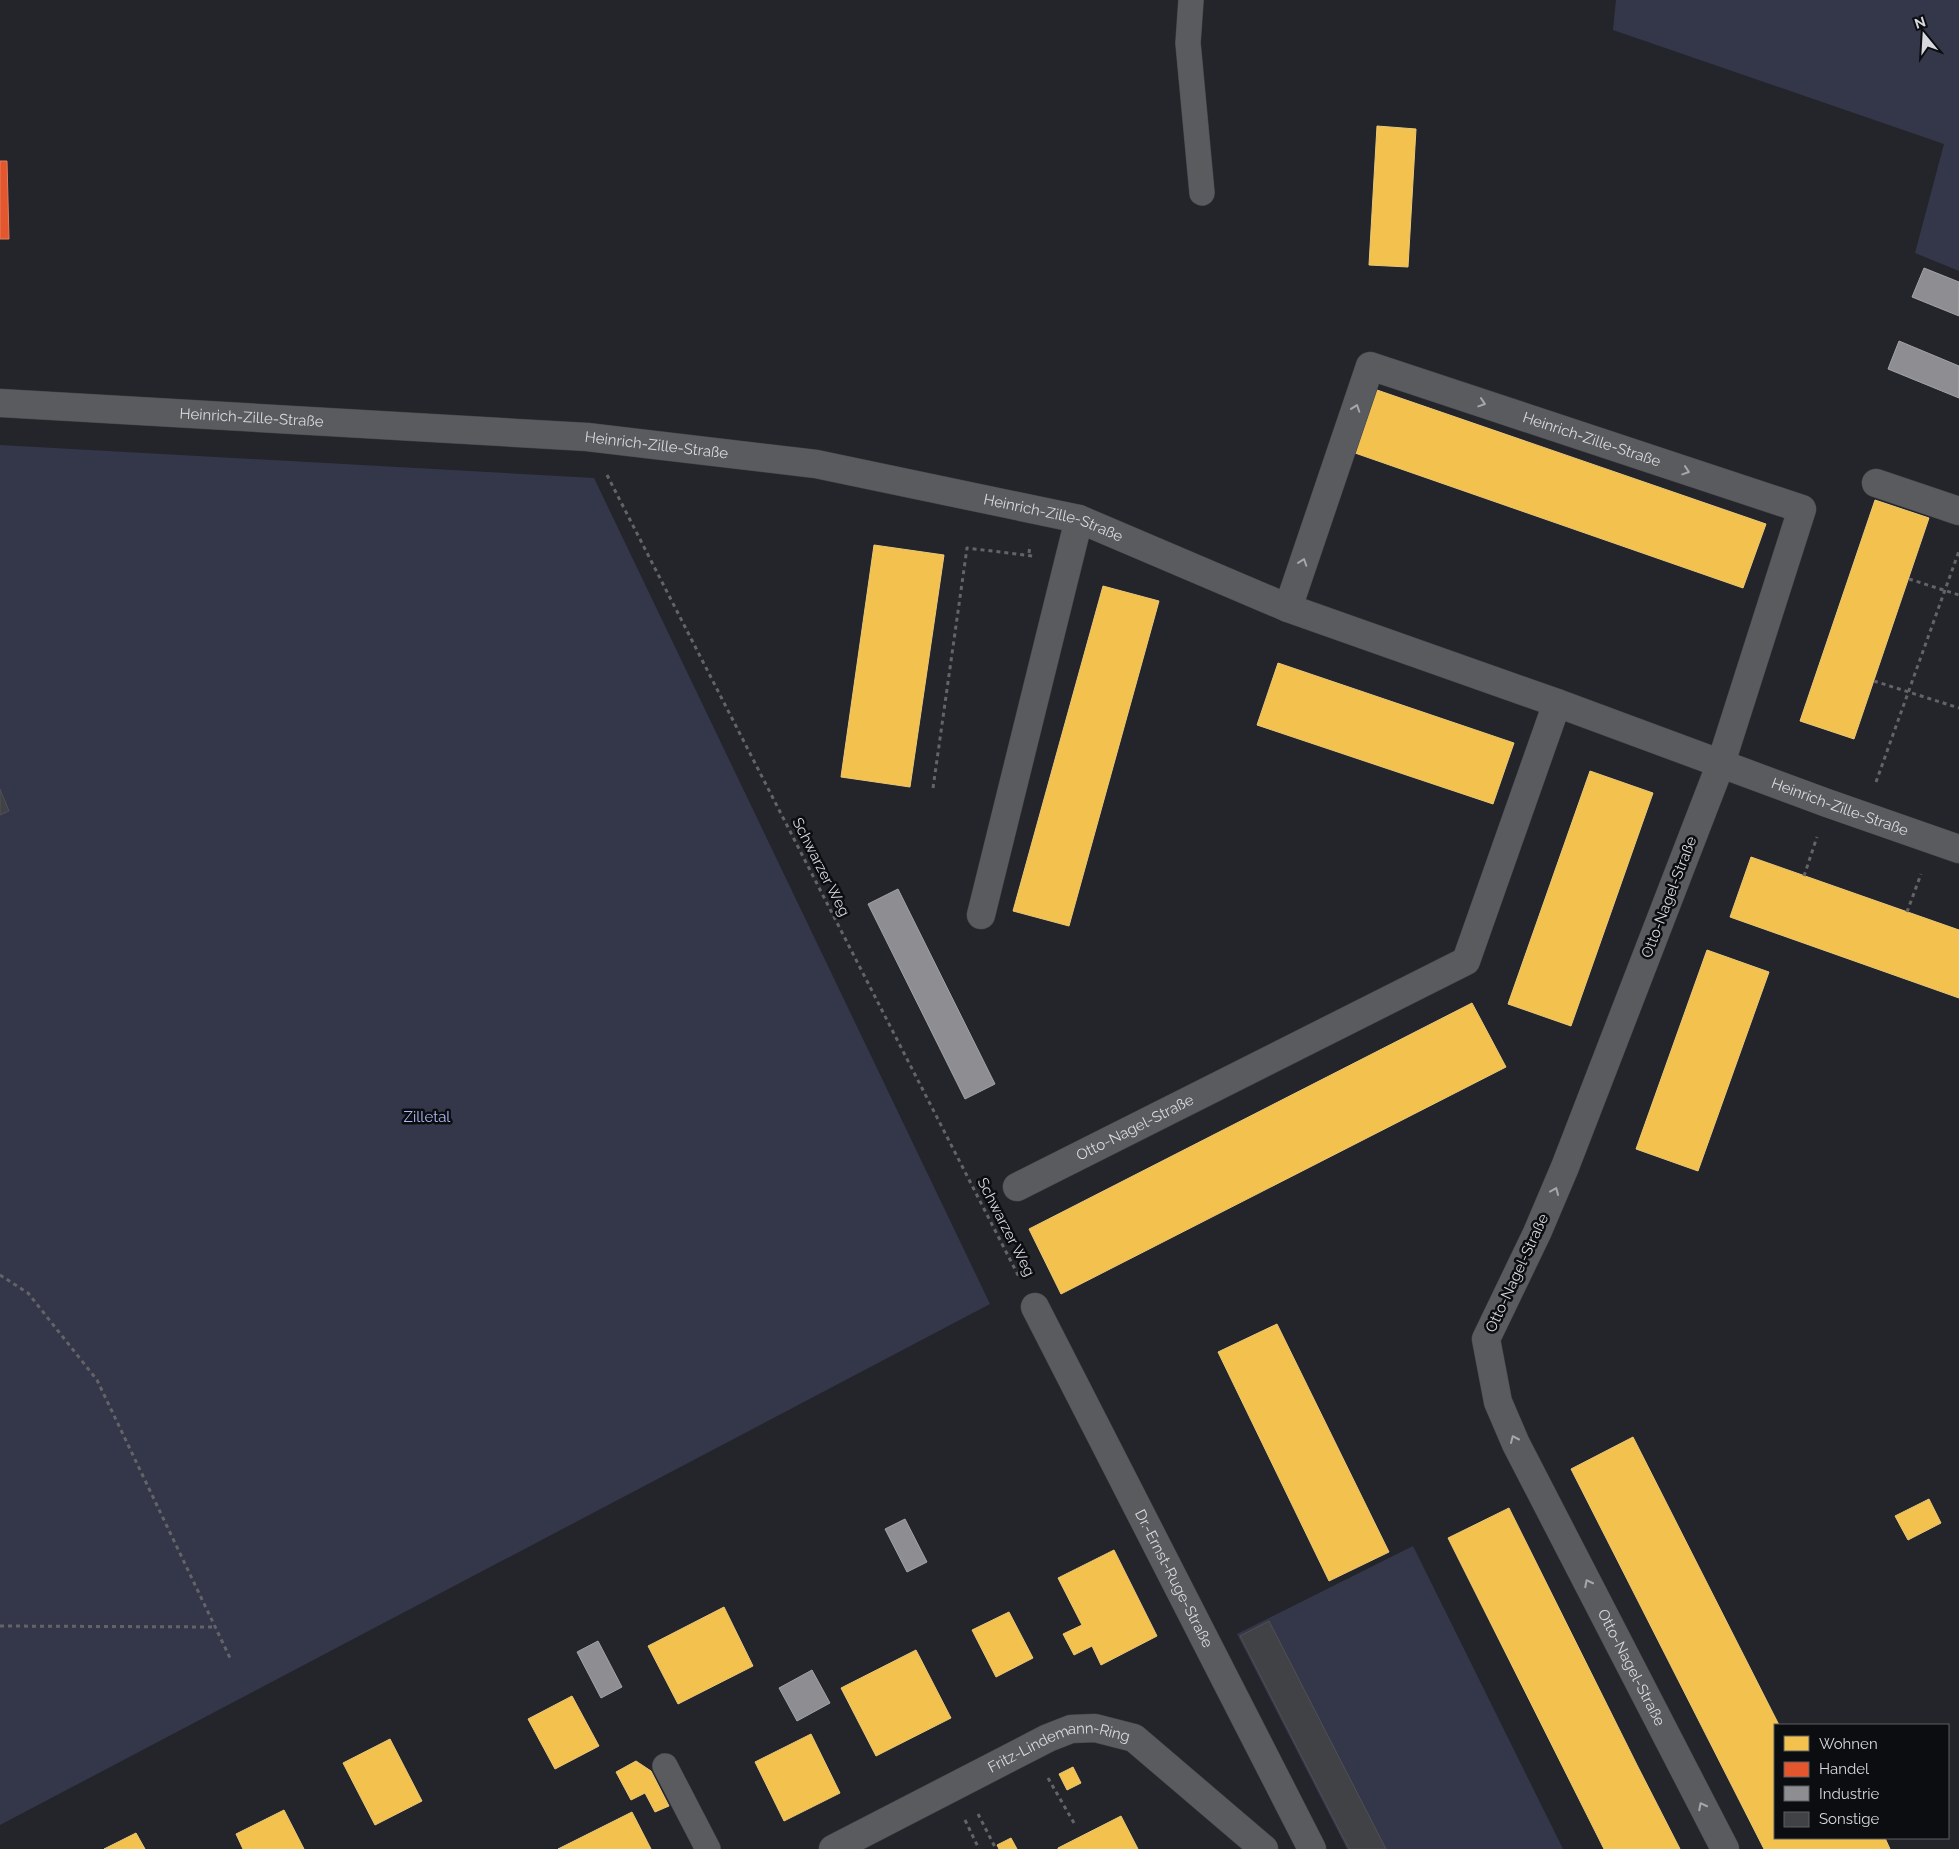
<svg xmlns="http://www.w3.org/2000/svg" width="1959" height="1849" font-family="Raleway,sans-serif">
<rect width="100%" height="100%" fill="#24252a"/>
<g fill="#34374a">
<polygon points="1616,0 1959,0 1959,271 1915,253 1944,144 1613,30"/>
<polygon points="0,445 594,478 990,1304 0,1825"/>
<polygon points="1413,1546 1563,1849 1347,1849 1237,1634"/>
</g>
<g fill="#f2c14e" stroke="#eac879">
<polygon points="1377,126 1416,129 1408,267 1369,265"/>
<polygon points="1377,390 1766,524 1743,588 1355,453"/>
<polygon points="1875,500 1929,518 1854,739 1800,721"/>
<polygon points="874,545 944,555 910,787 841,777"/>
<polygon points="1103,586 1159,601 1069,926 1013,911"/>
<polygon points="1278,663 1514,743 1493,804 1257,725"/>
<polygon points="1590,771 1653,793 1571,1026 1508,1004"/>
<polygon points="1751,857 1959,930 1959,998 1730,917"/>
<polygon points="1707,950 1769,972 1698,1171 1636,1149"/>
<polygon points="1472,1003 1506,1067 1061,1294 1029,1229"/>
<polygon points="1277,1324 1389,1552 1329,1581 1218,1352"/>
<polygon points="1633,1437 1779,1725 1775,1725 1775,1838 1885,1838 1890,1849 1764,1849 1571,1469"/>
<polygon points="1929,1499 1941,1523 1908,1540 1895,1516"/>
<polygon points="1509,1508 1637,1765 1680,1849 1604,1849 1448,1538"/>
<polygon points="1114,1550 1157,1636 1101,1665 1092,1646 1074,1655 1063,1634 1082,1625 1058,1578"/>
<polygon points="724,1607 753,1666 678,1704 648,1646"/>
<polygon points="1009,1612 1033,1658 996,1677 972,1630"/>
<polygon points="916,1650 951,1718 876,1756 841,1688"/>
<polygon points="572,1696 599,1746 555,1769 528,1719"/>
<polygon points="811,1734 840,1793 784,1821 755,1762"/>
<polygon points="390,1739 422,1801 375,1825 343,1763"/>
<polygon points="636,1761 651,1771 669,1806 655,1812 645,1793 631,1800 616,1772"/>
<polygon points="1073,1767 1081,1783 1067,1790 1059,1774"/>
<polygon points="284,1810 304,1849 243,1849 236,1834"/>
<polygon points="632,1812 651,1849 558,1849"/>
<polygon points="1121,1816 1138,1849 1058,1849 1058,1848"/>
<polygon points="136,1833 145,1849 104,1849"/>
<polygon points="1011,1838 1017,1849 999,1849 997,1845"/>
</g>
<polygon fill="#e4572e" stroke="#e07e63" points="0,161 7,161 9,239 0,239"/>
<g fill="#8d8d92" stroke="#a3a4a9">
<polygon points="1924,268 1959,282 1959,316 1912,297"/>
<polygon points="1899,341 1959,366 1959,398 1888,369"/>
<polygon points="898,889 995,1084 965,1099 868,904"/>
<polygon points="905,1519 927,1562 907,1572 885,1529"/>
<polygon points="598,1641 622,1687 601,1698 577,1652"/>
<polygon points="812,1670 830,1703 797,1721 779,1688"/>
</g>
<g fill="#414246" stroke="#505155">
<polygon points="0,789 9,811 0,815"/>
<polygon points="1269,1621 1386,1849 1349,1849 1240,1636"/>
</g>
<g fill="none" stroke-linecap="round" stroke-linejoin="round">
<g stroke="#424347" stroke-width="26">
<g id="service">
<polyline points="1191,0 1188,43 1202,193"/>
<polyline points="665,1766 708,1849"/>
</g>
</g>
<g stroke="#424347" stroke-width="29">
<g id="minor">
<path id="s1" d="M0,403L587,437L816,464L1079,519L1288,608L1557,703L1827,803L1959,849"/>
<polyline points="1876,483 1959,511"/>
<path id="s2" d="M1288,608L1370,366L1802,509L1721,763L1565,1167L1537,1233L1486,1339L1498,1402L1516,1444L1725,1849"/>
<polyline points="981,915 1079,519"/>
<path id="s3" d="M1017,1187L1466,961L1557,703"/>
<path id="s4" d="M1035,1307L1312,1849"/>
<path id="s5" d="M833,1849L1048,1738L1071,1729L1095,1728L1134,1738L1264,1849"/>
</g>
</g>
<g stroke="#646467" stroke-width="3" stroke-dasharray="4 4" stroke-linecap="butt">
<polyline points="607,475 1019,1277"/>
<polyline points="1029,553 1030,545"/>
<polyline points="1909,579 1959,595"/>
<polyline points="1874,681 1959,708"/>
<polyline points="1876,782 1959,551"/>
<polyline points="933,788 967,548 1033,556"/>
<polyline points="1804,876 1817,837"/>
<polyline points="1907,912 1921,874"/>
<polyline points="0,1275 28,1293 97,1380 231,1660"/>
<polyline points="0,1626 215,1627"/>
<polyline points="1048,1778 1074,1823"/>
<polyline points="978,1814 996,1849"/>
<polyline points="965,1820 979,1849"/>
</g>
<use href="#service" stroke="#5a5b5f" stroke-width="25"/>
<use href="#minor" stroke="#5a5b5f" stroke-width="28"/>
</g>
<defs><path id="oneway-chevron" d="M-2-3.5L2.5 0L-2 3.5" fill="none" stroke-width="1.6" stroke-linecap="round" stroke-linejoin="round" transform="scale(1.25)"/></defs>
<g stroke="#a5a7ab">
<use href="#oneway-chevron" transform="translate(1482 403) rotate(18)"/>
<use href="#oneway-chevron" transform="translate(1356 408) rotate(-71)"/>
<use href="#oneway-chevron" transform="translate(1686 471) rotate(18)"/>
<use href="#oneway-chevron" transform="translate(1303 562) rotate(-71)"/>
<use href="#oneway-chevron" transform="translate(1555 1191) rotate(-67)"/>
<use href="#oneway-chevron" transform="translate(1514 1439) rotate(-114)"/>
<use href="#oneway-chevron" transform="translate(1588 1583) rotate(-117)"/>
<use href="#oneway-chevron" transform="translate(1702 1806) rotate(-117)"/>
</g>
<g text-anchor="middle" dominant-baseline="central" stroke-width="5" stroke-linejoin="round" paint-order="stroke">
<g font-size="15" fill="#d7d9de" stroke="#0c0d11">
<text stroke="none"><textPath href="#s1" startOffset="252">Heinrich-Zille-Straße</textPath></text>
<text stroke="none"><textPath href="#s2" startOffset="489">Heinrich-Zille-Straße</textPath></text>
<text stroke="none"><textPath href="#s1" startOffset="658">Heinrich-Zille-Straße</textPath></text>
<text stroke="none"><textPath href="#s1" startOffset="1062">Heinrich-Zille-Straße</textPath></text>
<text stroke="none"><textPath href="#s1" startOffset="1901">Heinrich-Zille-Straße</textPath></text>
<text transform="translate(821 867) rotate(63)">Schwarzer Weg</text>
<text transform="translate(1669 897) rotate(-69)">Otto-Nagel-Straße</text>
<text stroke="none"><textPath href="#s3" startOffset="132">Otto-Nagel-Straße</textPath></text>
<text transform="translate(1006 1227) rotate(63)">Schwarzer Weg</text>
<text transform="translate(1517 1273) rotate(-65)">Otto-Nagel-Straße</text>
<text stroke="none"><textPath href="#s4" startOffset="305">Dr.-Ernst-Ruge-Straße</textPath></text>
<text stroke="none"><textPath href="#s2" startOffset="1961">Otto-Nagel-Straße</textPath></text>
<text stroke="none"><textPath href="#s5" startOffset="251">Fritz-Lindemann-Ring</textPath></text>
</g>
<g font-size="15" fill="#aebaf5" stroke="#0c0d11">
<text x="427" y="1117">Zilletal</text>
</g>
</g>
<rect x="1774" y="1724" width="175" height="115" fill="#0c0d11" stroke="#5d5f63"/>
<rect x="1784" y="1736" width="25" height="15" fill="#f2c14e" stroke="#5d5f63"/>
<text x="1819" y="1749" font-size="15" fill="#d7d9de">Wohnen</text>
<rect x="1784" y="1762" width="25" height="15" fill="#e4572e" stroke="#5d5f63"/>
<text x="1819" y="1774" font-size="15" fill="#d7d9de">Handel</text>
<rect x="1784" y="1786" width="25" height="15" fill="#8d8d92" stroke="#5d5f63"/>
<text x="1819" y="1799" font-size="15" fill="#d7d9de">Industrie</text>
<rect x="1784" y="1812" width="25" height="15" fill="#414246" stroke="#5d5f63"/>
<text x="1819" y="1824" font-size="15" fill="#d7d9de">Sonstige</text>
<g transform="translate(1924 35) rotate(342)" stroke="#0c0d11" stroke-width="4" paint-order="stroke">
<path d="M0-4L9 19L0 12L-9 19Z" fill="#d7d9de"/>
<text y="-8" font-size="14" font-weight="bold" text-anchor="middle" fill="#d7d9de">N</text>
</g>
</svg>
